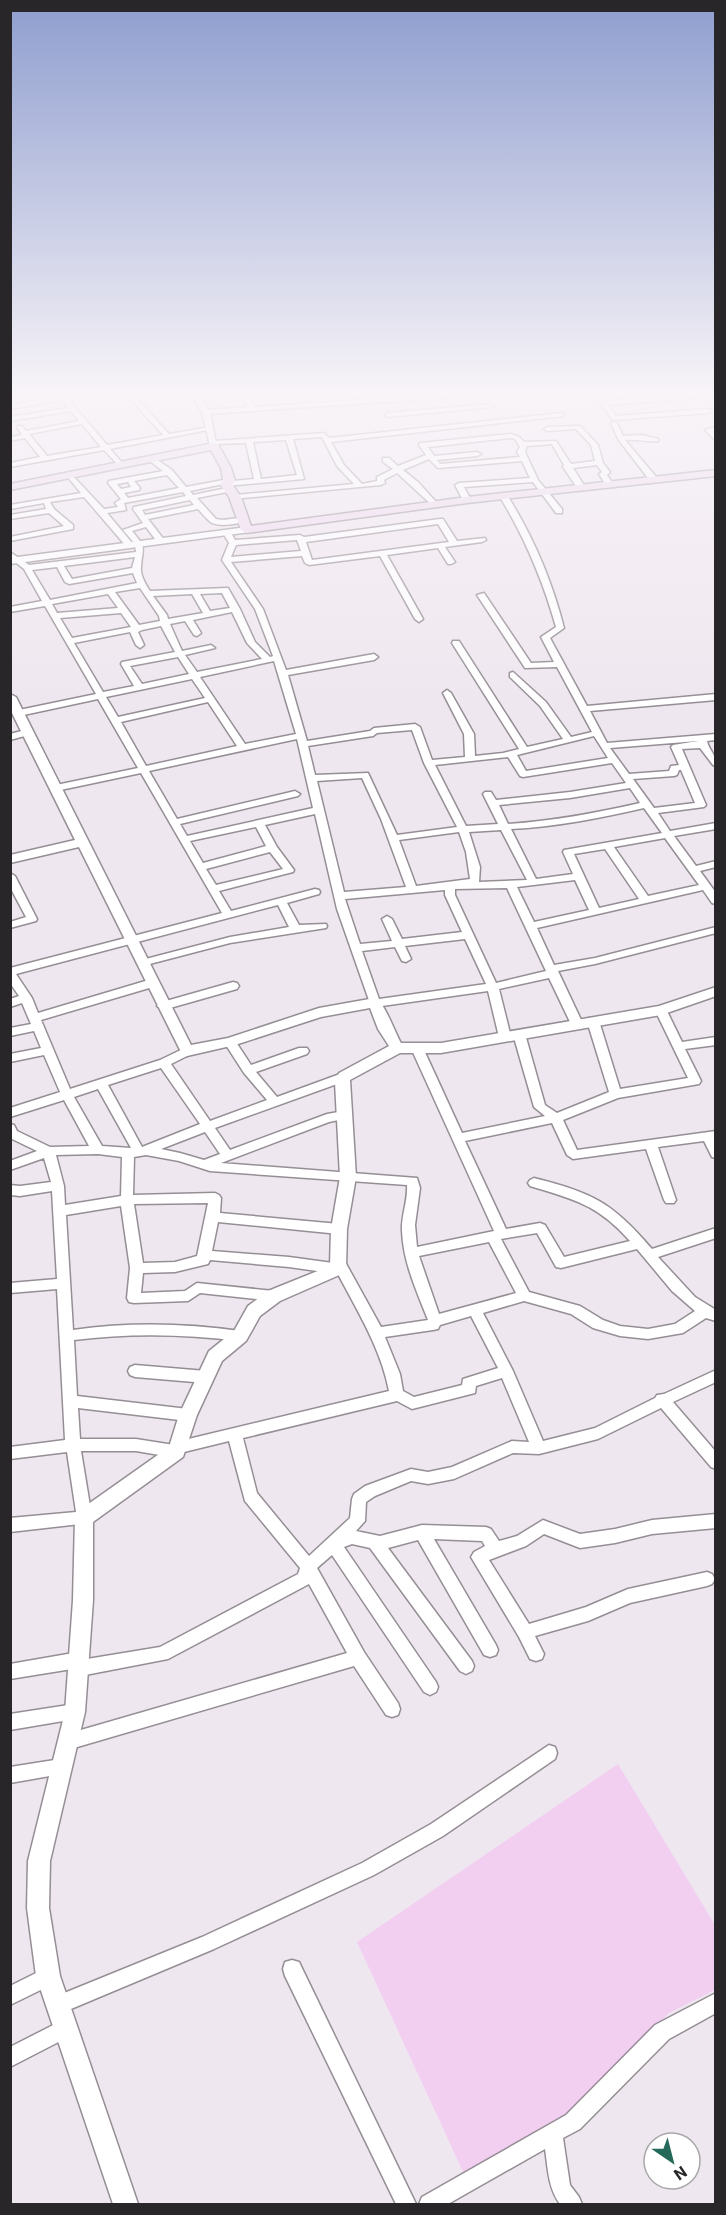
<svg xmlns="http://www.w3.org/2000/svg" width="726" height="2215" font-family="Roboto,sans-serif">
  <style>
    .green { fill: #f2cff1 }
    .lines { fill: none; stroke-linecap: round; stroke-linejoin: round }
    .minor-casing { stroke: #958e95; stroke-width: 3 }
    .tertiary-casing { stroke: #958e95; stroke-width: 3 }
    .secondary-casing { stroke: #958e95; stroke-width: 3 }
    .minor { fill: #fff; fill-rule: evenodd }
    .tertiary { fill: #fff; fill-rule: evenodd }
    .secondary { fill: #ecd7ec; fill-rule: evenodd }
  </style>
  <rect width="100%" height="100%" fill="#efe7ef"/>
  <path class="green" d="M618 1764 715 1925V1990L669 2013 583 2103 465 2176 357 1942Z"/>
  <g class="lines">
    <g class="minor-casing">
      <g id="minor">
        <path d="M55 392H62L65 396 88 392H103L68 399 107 445 163 435 124 392H131L169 434 210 427 213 429 110 449 124 465 120 467 104 450 10 467V463L40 457 25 438 10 441V437L22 435 17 427 18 426H22L26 431 79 421 71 411 10 421V417L68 408 62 400 10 409V405L59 397ZM82 424 101 447 47 456 29 434Z"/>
        <path d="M241 392H247L255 407 474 392H508L505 394 206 414 203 412 206 410 248 407Z"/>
        <path d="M593 392H599L605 401 696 394 699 396 696 398 608 405 616 416 709 409 712 411 709 413 614 420 612 419Z"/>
        <path d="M491 404 494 406 493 407 388 417 385 415 388 413Z"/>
        <path d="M562 413 564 414V416L331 442 344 465 362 484 377 481V477L393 469 383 462V458H389L398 466 426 455 419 445 420 443 511 434 519 437 524 442 556 441 571 464 595 461 591 445 576 429 547 431 544 429 547 427 580 426 598 445 603 463 610 472 607 475 614 485 613 487H607L599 474 602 472 597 465 573 468 585 487 578 489 563 467 564 465 552 444 527 446 525 452 538 480 562 509V513H556L533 482 464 487 471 500 467 502 463 500 455 485 459 483 530 478 522 461 438 468 429 459 403 470 418 482 437 503 438 505 434 507 397 473 384 480 385 483 381 485 232 499 231 497 235 495 354 484 337 466 322 437 293 439 304 479 226 486 223 484 190 491 193 495 232 487V491L197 498 216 519C226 522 238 515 247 520 239 524 221 527 212 523 207 520 202 513 198 509L148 519 165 541 158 543 146 527 132 531C148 550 142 546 141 568 140 575 146 585 150 591L228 588 240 609 255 642 270 657 273 656 255 609 222 560 229 543 223 533 224 531H230L235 540 300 535 304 537 440 519H443L457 541 485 538 486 540 482 542 445 547 455 562 451 564H448L438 548 387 555 423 619 419 622 415 619 380 556 309 565 305 563 302 556 231 562 263 609 286 670 374 654 378 657 374 660 288 675 307 741 370 731 374 728 415 724 420 727 432 760 465 757 464 734 443 693 447 690 451 693 474 734 475 756 503 753 519 749 452 643 453 641H459L527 747 563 739 540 706 510 677V673L513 672 546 702 571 737 592 732 557 667 525 668 477 595 484 593 531 663 554 662 541 637 556 627C543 581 525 538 500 497L507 495C533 536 552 581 564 628L550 638 587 706 716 694V700L590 711 607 743 716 734V740L707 741C709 751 716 753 716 766L713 765 700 748 682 749 706 805 704 807 658 813 670 831 716 823V829L674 836 696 866 716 861V867L700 871 716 893V904L712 903 703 890 537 928 554 965 595 958 716 927V933L595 964 558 971 583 1024 577 1028 571 1024 549 978 499 989 511 1037 505 1041 499 1037 488 991 375 1007 371 1006 337 909 315 814 265 825 277 847 294 870 293 872 219 891 231 911 315 889 319 890 320 892 319 894 287 903 299 925 326 924 327 926 326 928 230 943 142 966 137 963 138 961 230 937 289 927 278 905 16 974 32 998 38 1013 152 979 158 983 156 986 41 1020 70 1089 160 1060 187 1047 191 1048 193 1051 191 1054 171 1064 210 1121 267 1100 244 1073 224 1042 230 1038 234 1039 251 1065 299 1048H307L309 1051 307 1054 256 1072 277 1097 340 1074H348L350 1077 348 1080 215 1128 230 1150 327 1114 344 1111 350 1115 348 1118 329 1122 221 1163 417 1178 420 1188 415 1225 417 1247 494 1231 411 1048 413 1045H421L423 1048 462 1133 545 1116 534 1107 513 1034 515 1031H523L525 1034 545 1105 557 1113 609 1092 587 1021 589 1018H597L599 1021 620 1089 688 1078 655 1010 657 1007H665L682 1042 716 1037V1045L685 1049 701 1081 699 1084 618 1098 563 1120 577 1150 716 1131V1158L712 1157 704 1141 658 1147 676 1200 674 1203H666L664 1200 646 1149 573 1159 567 1155 552 1123 465 1141 506 1229 540 1223 545 1225 564 1257 630 1241C597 1204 575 1200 530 1186L528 1183 530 1180 534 1178C593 1193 612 1202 652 1249L716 1228V1238L658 1257 695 1297 716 1310V1321L706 1318 683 1333 648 1339 620 1336 593 1328 571 1314 524 1301 483 1313 513 1371 543 1441 595 1428 655 1398 657 1395 664 1394 716 1370V1382L673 1402 716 1452V1469L711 1467 661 1408 598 1439 539 1454 513 1453 454 1479 428 1484 411 1481 375 1496 366 1502 365 1521 356 1531 380 1536 422 1525 486 1527 491 1529 499 1541 517 1536 543 1520 580 1534 615 1529 652 1520 716 1514V1528L652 1534 615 1543 580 1548 544 1534 526 1546 489 1560 529 1624 586 1607 628 1589 707 1572 712 1574 715 1579 712 1584 707 1586 630 1603 588 1621 535 1636 544 1654 542 1659 536 1661 530 1659 519 1637 471 1557 474 1552 485 1546 482 1541 434 1539 496 1645 498 1650 496 1655 490 1657 484 1655 418 1540 388 1548 472 1661 474 1666 472 1671 466 1674 460 1671 370 1548 352 1544 344 1547 436 1682 438 1687 436 1692 430 1695 424 1692 332 1555 317 1568 364 1652 398 1703 400 1709 398 1715 392 1717 386 1715 354 1666 67 1750 61 1748 59 1742 61 1736 67 1734 347 1653 309 1584 168 1659 80 1676 74 1673 72 1669 10 1679V1664L79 1652 85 1655 87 1659 160 1647 298 1574 300 1568 245 1501 229 1441 184 1452 182 1456 177 1458 136 1451H81L92 1518 89 1523 10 1532V1518L76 1512 67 1452 10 1459V1447L65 1440 57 1289 10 1293V1283L57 1279 52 1191 20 1196 10 1195V1185L20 1186 51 1182 44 1158 10 1170V1161L37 1151 10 1138V1124L14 1125 17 1131 50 1147 89 1146 64 1100 10 1117V1108L60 1092 44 1055 10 1062V1054L41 1048 34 1031 10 1036V1028L31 1024 22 1003 10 1007V999L19 996 10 983V968L222 913 141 773 56 791 51 788 56 785 138 768 98 699 19 716 14 713 19 710 96 694 45 606 10 612V607L42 601 24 569 10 558V552L29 565 136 552 135 544 123 530 143 523 133 509 134 507 186 496 183 492 124 503 126 510 107 513 133 544 129 546H126L84 497 50 502 54 509 73 525V529L10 541V537L64 526 49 513 10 519V515L46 509 44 503 10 509V505L81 493 66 475 70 473 104 509 118 507 115 503 121 499 108 483 109 481 163 471 150 461 149 459 153 457 172 470 186 487 229 479 233 481 254 479 246 443 212 444V442L214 441 324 433 329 438ZM511 438 515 439 520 447 517 452 520 457 440 464 437 460 477 456 481 454 477 452 434 456 428 447ZM286 440 297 475 261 479 253 442ZM167 475 179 488 128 498 124 493 139 490 140 488 134 481ZM128 482 131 487 121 489 117 484ZM190 500 194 505 145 515 142 510ZM438 524 449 542 312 560 306 542ZM297 540 301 551 231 557 236 545ZM135 557 132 568 72 579 64 566ZM57 567 65 582 69 584 133 573 137 583 50 600 32 570ZM140 588 159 616 160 621 139 625 115 592ZM222 593 230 608 210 611 200 594ZM108 594 118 608 57 613 52 604ZM192 594 203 613 168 619 167 615 153 596ZM232 612 247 643 262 659 197 672 185 655 215 648 211 645 182 651 170 624 185 621 194 635 197 636 201 633 193 620ZM121 613 131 627 72 638 60 618ZM161 626 175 652 122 662 121 664 134 686 103 692 74 643 130 632 136 645 140 648 144 645 138 632 142 630ZM178 657 189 674 142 684 130 666ZM274 661 296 734 245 744 200 677ZM192 679 205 698 118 717 106 697ZM208 702 237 746 146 766 121 722ZM412 730 424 763 457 827 397 835 368 773 315 775 308 746 373 736 377 733ZM594 736 608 758 526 771 517 755ZM297 739 313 808 187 836 180 824 298 796 300 794 295 791 177 819 149 771ZM698 741 673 745 671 747 679 765 671 766 669 771 629 774 610 748ZM508 757 520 776 523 777 612 763 626 783 570 792 496 800 491 792H485L483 794 498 824 466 826 435 765ZM679 770H681L695 803 654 808 633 779 674 776 677 775ZM362 778 381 819 406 887 344 892 317 781ZM630 788 640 803C596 813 553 821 508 824L499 805 570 798ZM644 808 662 833 564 850 563 852 573 874 536 879 511 829C556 827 600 818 644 808ZM256 827 266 846 203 863 190 841ZM501 830 527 880 479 882 480 867 469 832ZM459 832 466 852 470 879 416 886 399 840ZM665 838 699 885 648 896 614 847ZM605 849 639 899 599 908 574 854ZM270 852 283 869 216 885 206 869ZM575 880 589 910 534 922 517 887ZM507 888 546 971 496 983 455 895V889ZM445 890V895L462 932 402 939 392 919 387 916 382 919 392 941 360 944 345 899ZM465 939 486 984 379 999 362 951 395 947 402 961 406 962 411 959 405 946ZM161 1068 200 1124 142 1147 108 1085ZM98 1089 131 1148 102 1146 74 1097ZM205 1132 220 1154 204 1160 180 1153 161 1149ZM98 1154 122 1157 121 1196 65 1205 64 1186 56 1155ZM146 1155 179 1161 210 1171 407 1185C408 1201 401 1216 402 1231 403 1262 417 1292 428 1320L381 1327 344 1260 339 1259 333 1263 289 1257 212 1251 218 1222 339 1234 344 1232 345 1229 344 1226 339 1224 220 1213 221 1198 219 1195 215 1193 133 1195 134 1157ZM208 1203 197 1256 175 1262 143 1263 134 1204ZM121 1206 130 1268 127 1298 129 1302 134 1303 188 1301 200 1293 274 1301 279 1300 281 1296 279 1292 274 1291 197 1283 185 1291 141 1293 143 1273 175 1272 208 1264 210 1260 289 1267 338 1274C358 1312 381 1349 389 1391L180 1441 174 1445 136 1439H80L78 1408 188 1421 193 1419 195 1415 193 1411 188 1409 77 1396 74 1340C130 1333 184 1334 240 1341L245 1340 247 1336 245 1332 240 1331C184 1323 129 1322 73 1330L66 1215ZM537 1233 556 1267 561 1268 637 1249 672 1291 695 1311 675 1324 648 1329 620 1326 603 1320 580 1306 529 1292 501 1239ZM489 1242 516 1293 439 1314 419 1256ZM471 1316 498 1368 463 1379 462 1385 414 1397 403 1391 400 1374 385 1337 433 1330 438 1329 440 1325ZM502 1378 529 1442 512 1441 452 1467 428 1472 411 1469 365 1486 354 1494 352 1499 350 1518 309 1556 257 1493 243 1438 397 1401 412 1409 475 1393 476 1386Z"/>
        <path d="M614 421 617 423 623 436 642 435 658 439V441C648 442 637 439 625 440L657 478V482H651L618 439 611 423Z"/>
        <path d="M716 427V431H713L716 434V441L705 430Z"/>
        <path d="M29 729 32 730V734L10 740V734Z"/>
        <path d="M10 873 15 876 37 919 36 921 10 928V922L26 917 10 887Z"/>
        <path d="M233 982 237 983 239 986 237 989 163 1010 157 1006 159 1003Z"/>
        <path d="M135 1365 206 1371 211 1373 213 1377 211 1381 206 1383 135 1377 130 1375 128 1371 130 1367Z"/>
        <path d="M75 1704 81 1706 83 1712 81 1718 10 1730V1714Z"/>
        <path d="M549 1745 555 1747 557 1753 555 1759 443 1836 374 1875 214 1949 59 2014 52 2012 50 2005 52 1998 202 1937 362 1863 431 1824Z"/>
        <path d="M61 1759 67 1761 69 1767 67 1773 10 1783V1767Z"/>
        <path d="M292 1960 299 1962 416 2204H396L285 1976 283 1969 285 1962Z"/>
        <path d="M48 1967 55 1969 57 1976 55 1983 10 2005V1986Z"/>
        <path d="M716 1993V2013L669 2039 580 2129 563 2138 570 2185 579 2197 582 2204H560C548 2188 548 2168 545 2149L448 2204H419L422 2197 566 2115 655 2025Z"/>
        <path d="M67 2018 74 2020 76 2027 74 2034 10 2067V2047Z"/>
      </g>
    </g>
    <g class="tertiary-casing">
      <g id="tertiary">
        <path d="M189 392H197L210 412 217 448 210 446 202 412Z"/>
        <path d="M247 527 252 530 250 532 10 564V558Z"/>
        <path d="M10 694 16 697 191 1045 228 1038 319 1008 375 998C384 1001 395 1033 401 1043H441L659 1006 716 987V996L661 1015 441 1053H400L350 1080 356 1177 347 1229 346 1269 344 1273 280 1301 260 1316 246 1341 222 1361 197 1415 183 1457 93 1522V1600L85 1712 50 1861 49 1908 60 1976 138 2204H113L36 1976 27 1908 28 1861 65 1712 73 1600 75 1518 77 1512 169 1447 179 1415 209 1351 234 1331 248 1306 268 1291 330 1266 331 1229 340 1177 335 1082 339 1073 389 1046 378 1029 370 1008 321 1017 235 1045 187 1056 182 1054 79 847 10 863V855L75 840 10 709Z"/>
      </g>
    </g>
    <g class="secondary-casing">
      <path id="secondary" d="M214 443 218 444 231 468 235 481 232 484 241 497 251 526 467 497 716 470V476L467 503 247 533 241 530 229 497 220 484 223 480 221 468 211 450 10 490V484Z"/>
    </g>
    <use href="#minor" class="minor"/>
    <use href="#tertiary" class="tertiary"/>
    <use href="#secondary" class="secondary"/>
  </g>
  <linearGradient id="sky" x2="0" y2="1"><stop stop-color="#8f9ecf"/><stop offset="0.56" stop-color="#f8f4f8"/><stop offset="1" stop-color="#f8f4f8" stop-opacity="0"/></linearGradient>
  <rect width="726" height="702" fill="url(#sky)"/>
  <rect width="726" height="2215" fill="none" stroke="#292629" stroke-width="24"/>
  <g transform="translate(672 2161) rotate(145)"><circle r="28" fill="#ffffff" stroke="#a9a8a9" stroke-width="1.5"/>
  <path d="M0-4.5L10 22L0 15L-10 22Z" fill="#24695a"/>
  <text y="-9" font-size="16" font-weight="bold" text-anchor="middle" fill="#292629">N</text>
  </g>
</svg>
